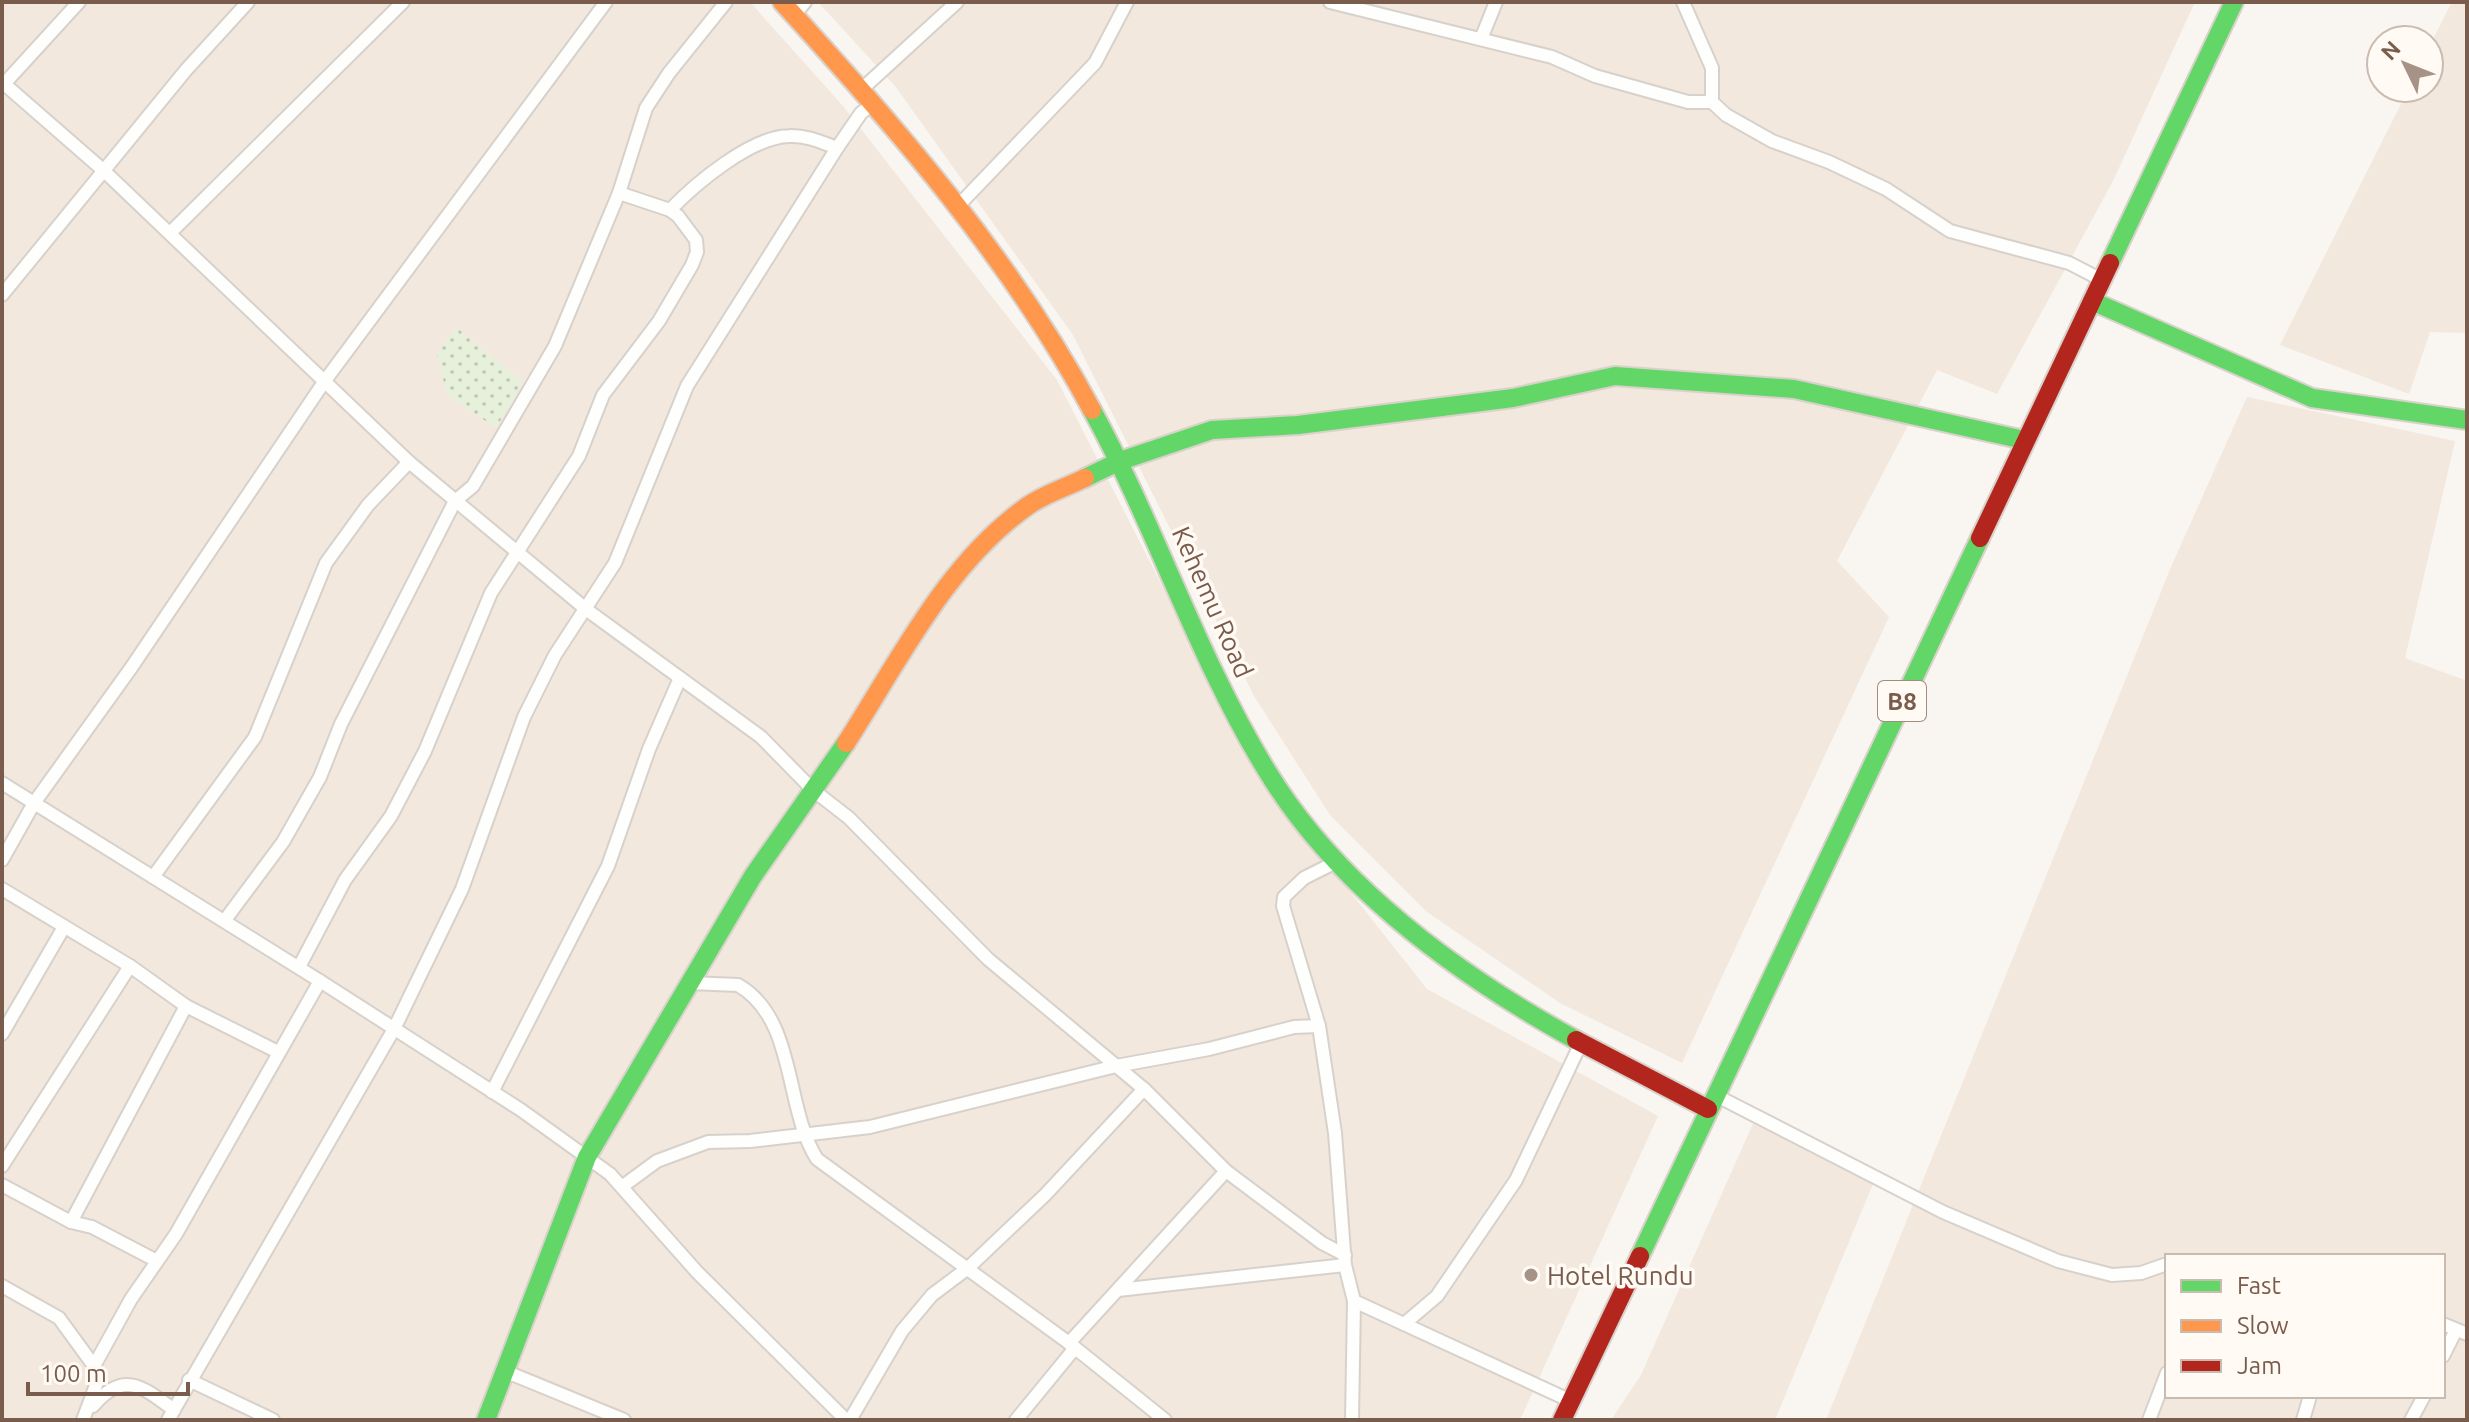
<svg xmlns="http://www.w3.org/2000/svg" width="2469" height="1422" font-family="Ubuntu,sans-serif">
  <style>
    .residential { fill: #f2e8de; fill-rule: evenodd }
    .grass { fill: url(#grass-dots) }
    .lines { fill: none; stroke-linecap: round; stroke-linejoin: round }
    .street-casing { stroke: #d7d1cb; stroke-width: 16 }
    .fast-casing { stroke: #d9d2cb; stroke-width: 22 }
    .slow-casing { stroke: #d9d2cb; stroke-width: 22 }
    .jam-casing { stroke: #d9d2cb; stroke-width: 22 }
    .street { stroke: #fefefd; stroke-width: 12 }
    .fast { stroke: #63d668; stroke-width: 18 }
    .slow { stroke: #ff974d; stroke-width: 18 }
    .jam { stroke: #b3261e; stroke-width: 18 }
    .poi-dot { fill: #a69286; stroke: #fffaf3; stroke-width: 3 }
    .labels { text-anchor: middle; dominant-baseline: central; stroke-width: 7; stroke-linejoin: round; paint-order: stroke }
    .shield { fill: #fffaf3; stroke: #a28b7f; stroke-width: 2 }
    .shield-label { font-size: 24px; font-weight: bold; fill: #7a5c4d }
    .street-label { font-size: 26px; fill: #7a5c4d; stroke: #fffaf3 }
    .poi-label { font-size: 26px; fill: #7a5c4d; stroke: #fffaf3; text-anchor: start }
  </style>
  <defs>
    <pattern id="grass-dots" width="8" height="8" patternUnits="userSpaceOnUse" patternTransform="scale(2)"><rect width="8" height="8" fill="#e7f0db"/><path d="M2 2h.1M6 6h.1" fill="none" stroke="#c0c6b4" stroke-width="1.8" stroke-linecap="round"/></pattern>
  </defs>
  <rect width="100%" height="100%" fill="#f9f5f0"/>
  <g class="residential">
    <path d="M2 2H750L843 106 1057 380 1261 779 1427 989 1658 1116 1520 1420H2Z"/>
    <path d="M818 2H2195L2113 181 1997 394 1937 370 1837 561 1889 617 1682 1063 1560 1003 1427 912 1330 815 1254 696 1073 335 895 86Z"/>
    <path d="M2452 2H2467V333L2430 332 2409 394 2280 345 2409 88H2429V47Z"/>
    <path d="M2247 397 2455 441 2405 658 2467 681V1420H1826L2171 567ZM2167 1256H2443V1396H2167Z"/>
    <path d="M1756 1117 1873 1184 1775 1420H1611L1641 1375Z"/>
  </g>
  <path class="grass" d="M457 328 523 382 496 428 447 395 437 353Z"/>
  <g class="lines">
    <g class="street-casing">
      <g id="street">
        <path d="M1330 2 1552 57 1595 76 1688 102H1712"/>
        <path d="M1683 2 1712 68V102L1726 115 1772 141 1829 162 1886 189 1950 231 2069 263 2104 281"/>
        <path d="M794 15 805 2"/>
        <path d="M1481 39 1496 2"/>
        <path d="M2 82 103 170 409 462 587 610 761 737 813 790 849 818 988 959 1144 1089 1226 1171 1322 1243 1345 1255"/>
        <path d="M4 84 79 2"/>
        <path d="M862 89 957 2"/>
        <path d="M958 206 1095 63 1127 2"/>
        <path d="M670 210C696 183 751 137 789 136 806 135 821 142 837 148"/>
        <path d="M170 233 403 2"/>
        <path d="M2 295 186 70 248 2"/>
        <path d="M2 783 320 981 521 1110 610 1174 697 1272 846 1420"/>
        <path d="M2 860 34 803 131 668 324 382 606 2"/>
        <path d="M1338 861 1304 878 1284 897 1283 906 1319 1026 1335 1133 1345 1265 1354 1301 1352 1420"/>
        <path d="M153 877 255 737 326 563 368 505 409 462"/>
        <path d="M2 889 130 966 186 1006 278 1052"/>
        <path d="M225 920 283 842 320 777 341 724 455 501 473 486 555 346 619 193 646 108 669 73 726 2"/>
        <path d="M299 967 345 880 391 816 425 751 491 593 579 456 603 395 659 321 692 265 697 252 696 240 678 216 670 210 619 193"/>
        <path d="M690 983 738 985C797 1019 784 1108 817 1159L1069 1343 1165 1420"/>
        <path d="M2 1034 64 927"/>
        <path d="M492 1092 608 866 649 749 680 678"/>
        <path d="M1715 1095 1943 1212 2058 1261 2112 1275 2141 1273 2167 1264"/>
        <path d="M2 1166 130 966"/>
        <path d="M2 1185 71 1222 92 1227 157 1261"/>
        <path d="M623 1186 657 1161 708 1142 750 1141 870 1127 1116 1066 1209 1049 1294 1027 1319 1026"/>
        <path d="M71 1222 186 1006"/>
        <path d="M2 1286 59 1318 94 1366"/>
        <path d="M1118 1290 1345 1265"/>
        <path d="M1354 1301 1571 1401"/>
        <path d="M1404 1324 1437 1296 1516 1180 1581 1043"/>
        <path d="M2443 1324 2467 1334"/>
        <path d="M1069 1343 1226 1171"/>
        <path d="M2443 1356 2456 1330"/>
        <path d="M507 1372 624 1420"/>
        <path d="M189 1380 273 1420"/>
        <path d="M93 1406C123 1370 142 1386 174 1410"/>
        <path d="M83 1420 96 1385 94 1366 131 1299 176 1234 320 981"/>
        <path d="M168 1420 394 1029 462 889 524 717 555 655 615 563 687 386 837 148 861 113 874 103"/>
        <path d="M850 1420 902 1331 932 1295 968 1268 1045 1195 1144 1089"/>
        <path d="M1016 1420 1075 1348"/>
        <path d="M2149 1420 2167 1373"/>
        <path d="M2303 1420 2310 1396"/>
        <path d="M2411 1420 2424 1396"/>
      </g>
    </g>
    <g class="fast-casing">
      <g id="fast">
        <path d="M2110 263 2234 2"/>
        <path d="M2092 301 2312 398 2467 420"/>
        <path d="M1092 410C1156 527 1197 657 1267 771 1338 888 1458 975 1576 1040"/>
        <path d="M1085 478 1120 461 1212 430 1298 425 1513 398 1615 376 1794 389 2024 440"/>
        <path d="M1640 1256 1980 538"/>
        <path d="M486 1420 587 1157 753 876 846 743"/>
      </g>
    </g>
    <g class="slow-casing">
      <g id="slow">
        <path d="M782 2C897 128 1011 259 1092 410"/>
        <path d="M846 743C899 661 947 562 1029 505 1045 494 1067 487 1085 478"/>
      </g>
    </g>
    <g class="jam-casing">
      <g id="jam">
        <path d="M1980 538 2110 263"/>
        <path d="M1576 1040 1708 1109"/>
        <path d="M1562 1420 1640 1256"/>
      </g>
    </g>
    <use href="#street" class="street"/>
    <use href="#fast" class="fast"/>
    <use href="#slow" class="slow"/>
    <use href="#jam" class="jam"/>
  </g>
  <circle class="poi-dot" cx="1531" cy="1275" r="8"/>
  <g class="labels">
    <rect class="shield" x="1878" y="681" width="48" height="40" rx="6"/>
    <g class="shield-label">
      <text x="1902" y="701">B8</text>
    </g>
    <g class="street-label">
      <text transform="translate(1213 602) rotate(66)">Kehemu Road</text>
    </g>
    <g class="poi-label">
      <text x="1547" y="1275">Hotel Rundu</text>
    </g>
  </g>
  <rect width="2469" height="1422" fill="none" stroke="#7a5c4d" stroke-width="8"/>
  <rect x="2165" y="1254" width="280" height="144" fill="#fffaf3" stroke="#cabbb1" stroke-width="2"/>
  <rect x="2181" y="1280" width="40" height="12" fill="#63d668" stroke="#cabbb1" stroke-width="2"/>
  <text x="2237" y="1294" font-size="24" fill="#7a5c4d">Fast</text>
  <rect x="2181" y="1320" width="40" height="12" fill="#ff974d" stroke="#cabbb1" stroke-width="2"/>
  <text x="2237" y="1334" font-size="24" fill="#7a5c4d">Slow</text>
  <rect x="2181" y="1360" width="40" height="12" fill="#b3261e" stroke="#cabbb1" stroke-width="2"/>
  <text x="2237" y="1374" font-size="24" fill="#7a5c4d">Jam</text>
  <g transform="translate(2405 64) rotate(313)"><circle r="38" fill="#fffaf3" stroke="#cabbb1" stroke-width="2"/>
  <path d="M0-6L14 30L0 20L-14 30Z" fill="#a69286"/>
  <text y="-12" font-size="22" font-weight="bold" text-anchor="middle" fill="#7a5c4d">N</text>
  </g>
  <path d="M28 1382v12h160v-12" fill="none" stroke="#7a5c4d" stroke-width="4"/>
  <text x="40" y="1382" font-size="24" fill="#7a5c4d" stroke="#fffaf3" stroke-width="6" paint-order="stroke">100 m</text>
</svg>
